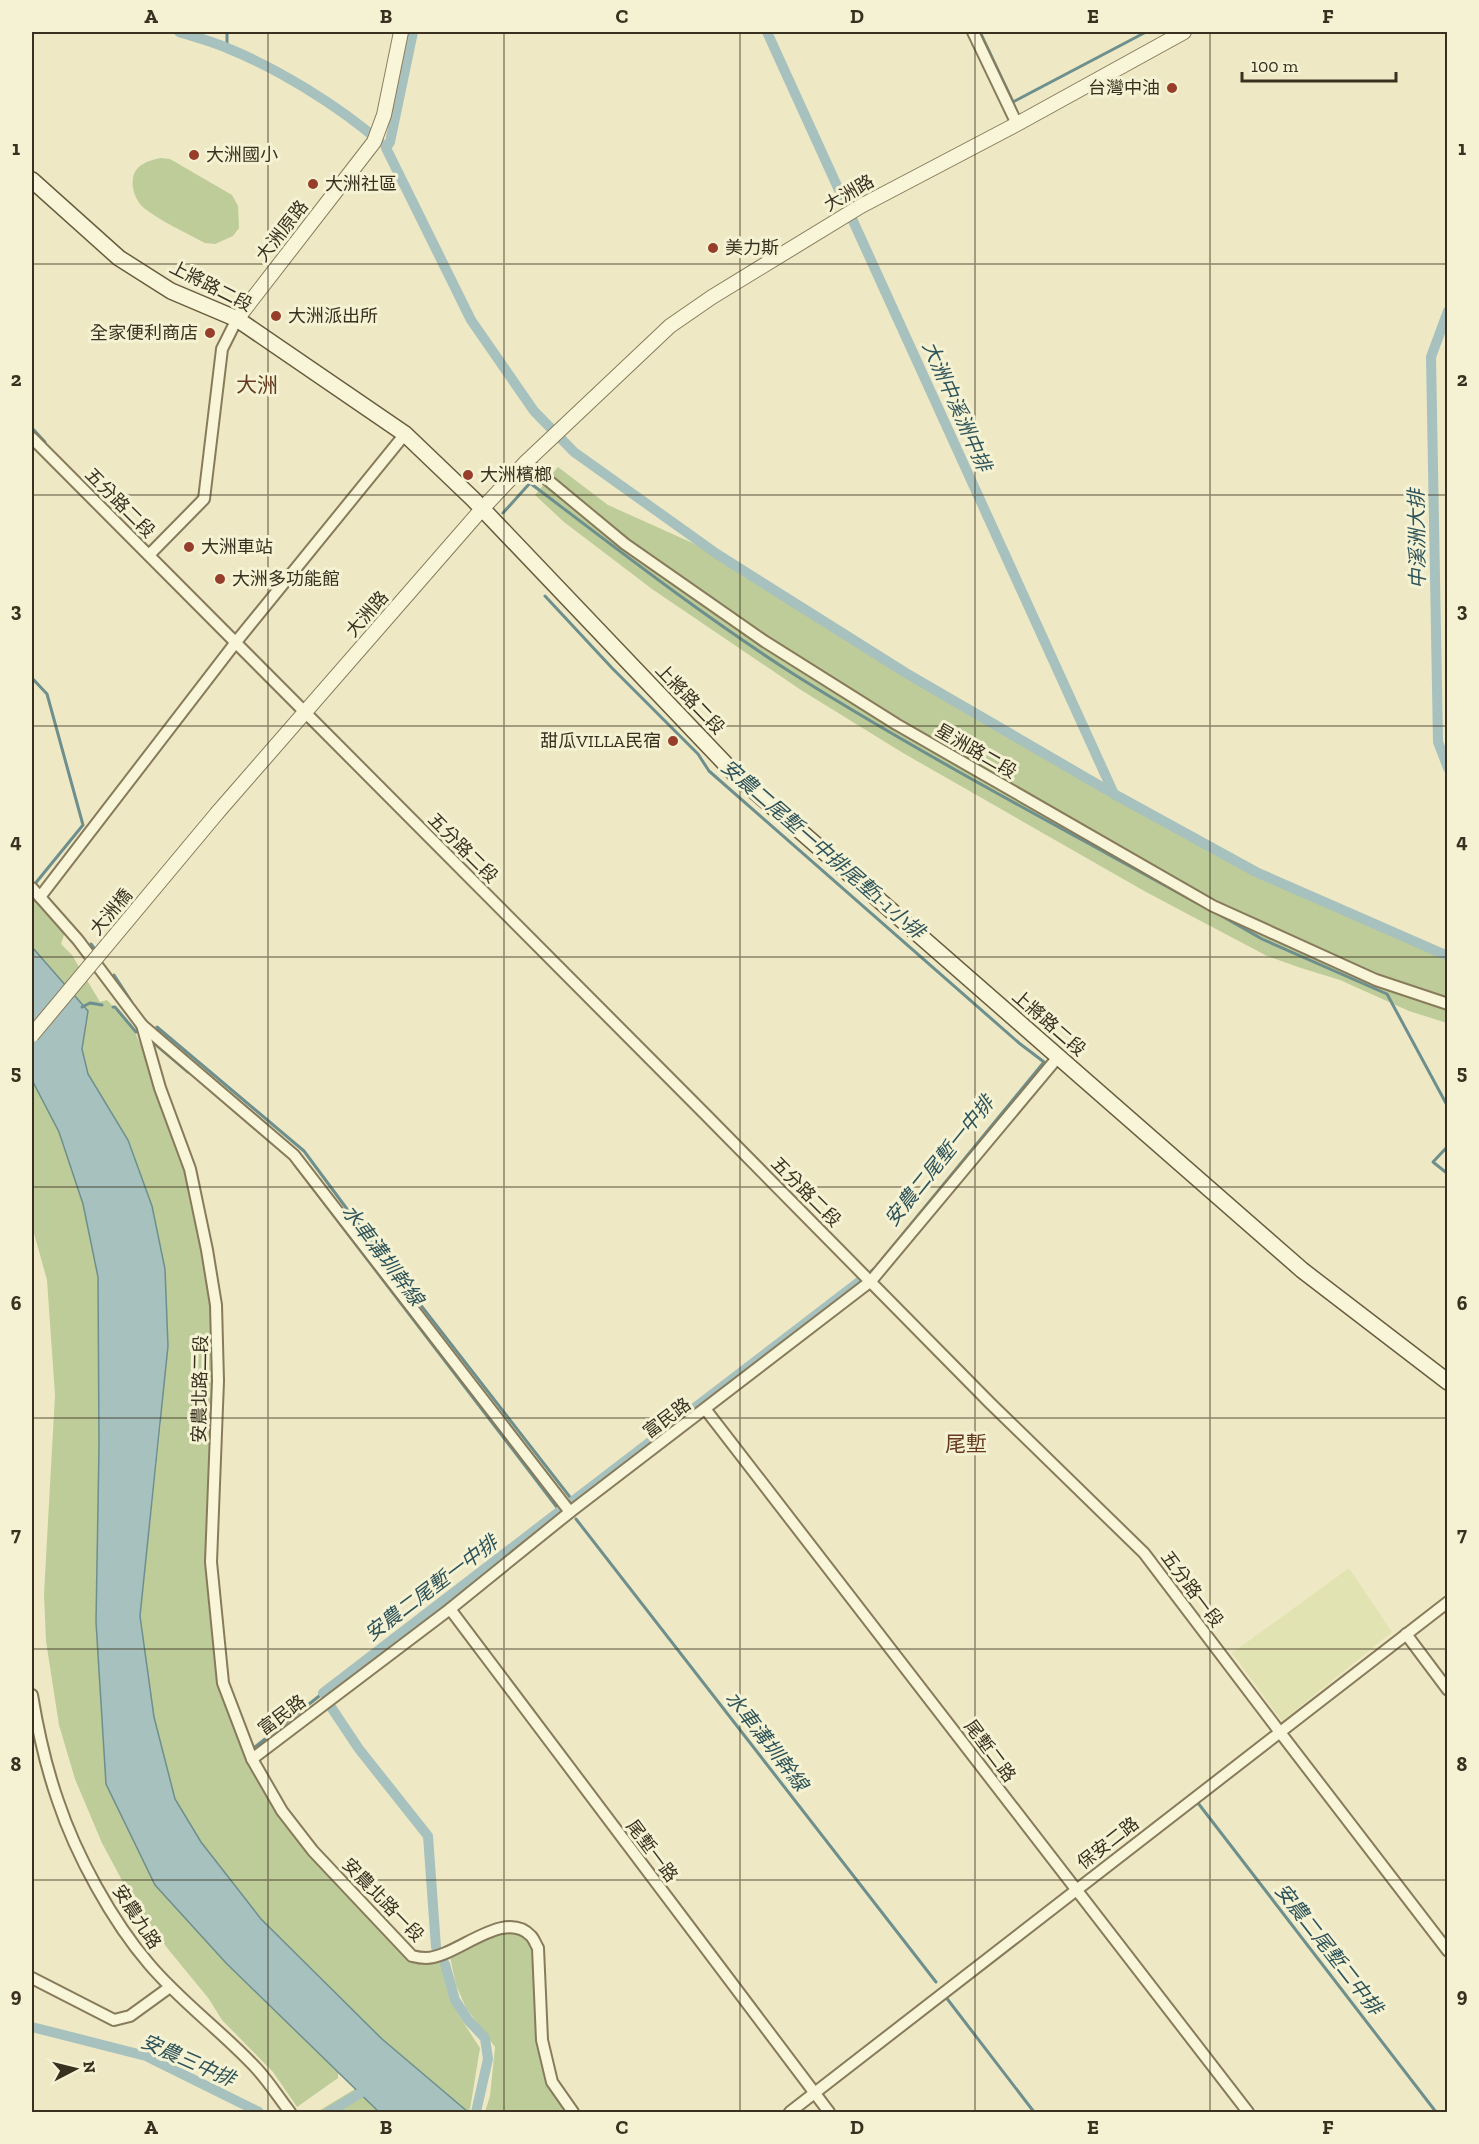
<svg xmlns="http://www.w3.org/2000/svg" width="1479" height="2144" font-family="'Zilla Slab','Noto Sans TC',serif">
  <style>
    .farmland { fill: #e2e3b2 }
    .green { fill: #bdcc98 }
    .water { fill: #a6c1be; stroke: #6d8f8d; stroke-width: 1.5 }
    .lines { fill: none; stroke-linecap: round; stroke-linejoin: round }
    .stream { stroke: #6d8f8d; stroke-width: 3 }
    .canal { stroke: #a6c1be; stroke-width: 10 }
    .minor-casing { stroke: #887b5b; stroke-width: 14 }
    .tertiary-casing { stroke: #887b5b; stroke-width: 16 }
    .secondary-casing { stroke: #6a5c3e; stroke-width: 18 }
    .minor { stroke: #f8f5d8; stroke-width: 10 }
    .tertiary { stroke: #f8f5d8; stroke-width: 14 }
    .secondary { stroke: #f8f5d8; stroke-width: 15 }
    .tertiary-bridge-casing { stroke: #887b5b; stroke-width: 16; stroke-linecap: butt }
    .tertiary-bridge { stroke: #f8f5d8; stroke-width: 14 }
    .grid { fill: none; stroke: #39301f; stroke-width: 1.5; stroke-opacity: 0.55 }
    .poi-dot { fill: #973e2b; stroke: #f5f2d4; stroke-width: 2 }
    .labels { text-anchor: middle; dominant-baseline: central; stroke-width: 6; stroke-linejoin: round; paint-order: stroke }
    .poi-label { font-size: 18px; fill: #39301f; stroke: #f5f2d4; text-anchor: start }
    .street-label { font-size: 18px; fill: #39301f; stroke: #f5f2d4 }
    .water-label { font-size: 20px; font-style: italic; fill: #2e5358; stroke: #f5f2d4 }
    .quarter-label { font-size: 21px; fill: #653a1e; stroke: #f5f2d4 }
    .neatline { fill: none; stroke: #39301f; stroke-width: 2 }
    .grid-label { font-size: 20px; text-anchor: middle; font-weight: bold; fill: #39301f }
  </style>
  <rect width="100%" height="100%" fill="#eee9c4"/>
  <path class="farmland" d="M1349 1568 1392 1632 1282 1721 1232 1653Z"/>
  <g class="green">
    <path d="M161 158 170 159 232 195 238 206 239 228 233 236 215 244 205 243C187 233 160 221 144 208 136 201 131 189 133 178 135 165 149 160 161 158Z"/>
    <path d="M558 467 608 505 717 554 906 673 1114 794 1256 872 1447 956V1023L1409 1011 1340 980 1301 968 1267 956 1146 892 903 753 801 690 652 589 564 522 535 495Z"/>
    <path d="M32 898 65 932 61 944 72 955 100 1002 107 1000 133 1028 160 1088 190 1169 216 1305 211 1562 223 1683 252 1759 282 1811 412 1956 439 1955 446 1986 458 2014 480 2048 470 2109 467 2112 382 2039 261 1919 201 1842 175 1799 154 1717 140 1616 161 1423 128 1140 88 1074 82 1049 88 1011 32 947Z"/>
    <path d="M32 1080 59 1132 83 1204 98 1277 99 1447 96 1622 155 1885 226 1963 338 2073V2078L297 2107 273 2072 222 2020 209 1999 168 1949 132 1899 102 1843 75 1779 59 1725 46 1641 44 1594 55 1395 47 1280 32 1226Z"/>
    <path d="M514 1927 531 1935 552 2082 573 2112H485L490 2096 495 2047 466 2008 456 1985 449 1952Z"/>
    <path d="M355 2089 379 2112H317Z"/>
  </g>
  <path class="water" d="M32 947 88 1011 82 1049 88 1074 128 1140 152 1206 165 1269 168 1346 140 1616 154 1717 175 1799 201 1842 261 1919 382 2039 468 2112H379L226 1963 155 1885 106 1784 96 1622 99 1447 98 1277 83 1204 59 1132 32 1080Z"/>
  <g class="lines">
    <g class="stream">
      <path d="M227 32V48"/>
      <path d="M980 32 1013 102 1146 32"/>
      <path d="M32 428 45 442"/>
      <path d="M503 513 530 483C617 549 703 616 795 675 926 757 1063 829 1199 904"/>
      <path d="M545 596 612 668 698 754 709 771 1019 1043 1044 1062 875 1268 859 1282"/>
      <path d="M32 678 47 694 83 825 34 885"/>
      <path d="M1213 911 1262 939 1387 994 1448 1107"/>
      <path d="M91 944 97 952"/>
      <path d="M114 975 131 1001"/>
      <path d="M82 1007 90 1003 102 1005"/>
      <path d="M113 1007H115L136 1032"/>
      <path d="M157 1027 304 1151 367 1236 573 1501"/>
      <path d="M155 1044 188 1072"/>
      <path d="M1448 1146 1433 1162 1448 1174"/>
      <path d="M295 1165 559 1510"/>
      <path d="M576 1519 936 1982"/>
      <path d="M255 1747 323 1693"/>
      <path d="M1198 1803 1436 2112"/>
      <path d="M945 1996 1034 2112"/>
    </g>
    <g class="canal">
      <path d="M179 32C195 37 211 41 227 48 277 68 339 106 380 142"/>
      <path d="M413 32 390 142 386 148 471 320 534 411 574 452 717 554 906 673 1114 794 1256 872 1448 956"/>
      <path d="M767 32 1114 794"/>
      <path d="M1448 311 1431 357 1438 742 1448 768"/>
      <path d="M573 1501 859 1282"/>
      <path d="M323 1693 560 1511"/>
      <path d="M331 1707 359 1749 428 1836 436 1947"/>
      <path d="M445 1964 455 2000 468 2020 485 2038 488 2059 476 2112"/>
      <path d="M32 2027 146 2056 259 2112"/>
      <path d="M329 2112 372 2086"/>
    </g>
    <g class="minor-casing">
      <g id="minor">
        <path d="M973 32 1017 124"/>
        <path d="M32 438 707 1116 990 1403 1144 1553 1279 1731 1448 1951"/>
        <path d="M526 462 625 544 764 641 896 724 1213 906 1376 980 1448 1004"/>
        <path d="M149 555 204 499 222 349 237 319"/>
        <path d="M32 888 78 940 142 1025 294 1155 570 1512"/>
        <path d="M40 897 236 642 405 434"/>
        <path d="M142 1025 160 1088 190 1169 207 1250 216 1305 218 1381 211 1562 223 1683 252 1759 282 1811 313 1851 412 1956C416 1957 422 1958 426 1958 456 1958 504 1907 531 1936 534 1939 536 1945 538 1948L542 2040 552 2082 573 2112"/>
        <path d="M706 1410 1248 2112"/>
        <path d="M450 1609 829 2112"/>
        <path d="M1406 1634 1448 1690"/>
        <path d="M32 1695C38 1731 46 1767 58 1801 76 1855 112 1921 149 1964 181 2002 223 2032 257 2069 269 2082 279 2098 290 2112"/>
        <path d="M252 1759 450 1609 570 1512 871 1281 1058 1057"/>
        <path d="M32 1978 114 2020 130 2016 170 1987"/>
        <path d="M790 2112 1448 1602"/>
      </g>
    </g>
    <g class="tertiary-casing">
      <g id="tertiary">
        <path d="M237 319 374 142 384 115 401 32"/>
        <path d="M218 812 482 509 526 462 670 326 712 297 861 206 1017 124 1184 32"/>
      </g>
    </g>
    <g class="secondary-casing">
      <path id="secondary" d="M32 180 119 258 171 291 237 319 405 434 473 499 735 774 1302 1270 1448 1382"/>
    </g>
    <use href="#minor" class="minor"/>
    <use href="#tertiary" class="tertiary"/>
    <use href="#secondary" class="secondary"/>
    <g class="tertiary-bridge-casing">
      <path id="tertiary-bridge" d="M32 1035 218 812"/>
    </g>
    <use href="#tertiary-bridge" class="tertiary-bridge"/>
  </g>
  <path class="grid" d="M268 32V2112M504 32V2112M740 32V2112M975 32V2112M1210 32V2112M32 264H1448M32 495H1448M32 726H1448M32 957H1448M32 1187H1448M32 1418H1448M32 1649H1448M32 1880H1448"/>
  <g class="poi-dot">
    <circle cx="1172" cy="88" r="6"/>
    <circle cx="194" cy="155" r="6"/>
    <circle cx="313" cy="184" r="6"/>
    <circle cx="713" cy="248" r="6"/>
    <circle cx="276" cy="316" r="6"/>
    <circle cx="210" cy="333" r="6"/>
    <circle cx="468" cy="475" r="6"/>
    <circle cx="189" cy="547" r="6"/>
    <circle cx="220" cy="579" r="6"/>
    <circle cx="673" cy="741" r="6"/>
  </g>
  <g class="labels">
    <g class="poi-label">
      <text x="1160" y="88" text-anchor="end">台灣中油</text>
      <text x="206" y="155">大洲國小</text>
      <text x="325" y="184">大洲社區</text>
      <text x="725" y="248">美力斯</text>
      <text x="288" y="316">大洲派出所</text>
      <text x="198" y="333" text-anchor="end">全家便利商店</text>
      <text x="480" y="475">大洲檳榔</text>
      <text x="201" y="547">大洲車站</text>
      <text x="232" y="579">大洲多功能館</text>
      <text x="661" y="741" text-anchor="end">甜瓜VILLA民宿</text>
    </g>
    <g class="street-label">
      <text transform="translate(849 193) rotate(-30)">大洲路</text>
      <text transform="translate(282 231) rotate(-52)">大洲原路</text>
      <text transform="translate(211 286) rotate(27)">上將路二段</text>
      <text transform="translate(120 503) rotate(45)">五分路二段</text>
      <text transform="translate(367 614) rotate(-49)">大洲路</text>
      <text transform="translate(690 699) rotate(46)">上將路二段</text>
      <text transform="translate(976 751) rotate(30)">星洲路二段</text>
      <text transform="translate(463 848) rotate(45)">五分路二段</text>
      <text transform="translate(111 912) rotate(-50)">大洲橋</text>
      <text transform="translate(1049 1023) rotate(41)">上將路二段</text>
      <text transform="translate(806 1192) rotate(45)">五分路二段</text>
      <text transform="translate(200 1389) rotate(-89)">安農北路二段</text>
      <text transform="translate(667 1418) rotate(-37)">富民路</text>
      <text transform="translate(1192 1589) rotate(53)">五分路一段</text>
      <text transform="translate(282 1715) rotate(-37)">富民路</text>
      <text transform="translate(990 1751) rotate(53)">尾塹二路</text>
      <text transform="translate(1108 1843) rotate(-38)">保安二路</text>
      <text transform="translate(652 1851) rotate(53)">尾塹一路</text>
      <text transform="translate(383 1900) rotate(46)">安農北路一段</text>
      <text transform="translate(137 1917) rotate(57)">安農九路</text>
    </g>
    <g class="water-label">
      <text transform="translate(957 406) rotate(66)">大洲中溪洲中排</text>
      <text transform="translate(1417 539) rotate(-91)">中溪洲大排</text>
      <text transform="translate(823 849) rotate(41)">安農二尾塹一中排尾塹1-1小排</text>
      <text transform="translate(939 1161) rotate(-51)">安農二尾塹一中排</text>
      <text transform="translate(383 1255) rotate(53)">水車溝圳幹線</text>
      <text transform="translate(431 1588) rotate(-37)">安農二尾塹一中排</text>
      <text transform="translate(767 1741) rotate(52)">水車溝圳幹線</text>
      <text transform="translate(1329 1949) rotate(52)">安農二尾塹二中排</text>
      <text transform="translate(188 2060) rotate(24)">安農三中排</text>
    </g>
    <g class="quarter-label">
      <text x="257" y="384">大洲</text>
      <text x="966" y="1443">尾塹</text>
    </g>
  </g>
  <rect width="1479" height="2144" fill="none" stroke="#f5f2d4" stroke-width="66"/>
  <g transform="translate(75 2069) rotate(83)" stroke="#f5f2d4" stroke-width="4.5" paint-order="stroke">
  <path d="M0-4.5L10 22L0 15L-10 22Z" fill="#39301f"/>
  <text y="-9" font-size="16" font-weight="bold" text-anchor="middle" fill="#39301f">N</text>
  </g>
  <path d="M1242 72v9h154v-9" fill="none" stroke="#39301f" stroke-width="3"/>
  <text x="1251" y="72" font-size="18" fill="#39301f" stroke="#f5f2d4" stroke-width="4.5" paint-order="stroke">100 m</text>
  <rect x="33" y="33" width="1413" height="2078" class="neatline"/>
  <g class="grid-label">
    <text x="151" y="23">A</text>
    <text x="386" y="23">B</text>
    <text x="622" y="23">C</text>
    <text x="857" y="23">D</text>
    <text x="1093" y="23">E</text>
    <text x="1328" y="23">F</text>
    <text x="16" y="155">1</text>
    <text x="1462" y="155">1</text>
    <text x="16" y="386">2</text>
    <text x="1462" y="386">2</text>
    <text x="16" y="617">3</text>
    <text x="1462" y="617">3</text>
    <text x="16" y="848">4</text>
    <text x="1462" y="848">4</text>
    <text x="16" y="1079">5</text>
    <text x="1462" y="1079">5</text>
    <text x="16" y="1310">6</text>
    <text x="1462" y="1310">6</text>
    <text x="16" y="1541">7</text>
    <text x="1462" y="1541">7</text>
    <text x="16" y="1771">8</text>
    <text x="1462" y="1771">8</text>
    <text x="16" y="2002">9</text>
    <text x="1462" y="2002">9</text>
    <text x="151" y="2134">A</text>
    <text x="386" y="2134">B</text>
    <text x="622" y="2134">C</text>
    <text x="857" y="2134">D</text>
    <text x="1093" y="2134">E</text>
    <text x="1328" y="2134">F</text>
  </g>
</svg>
